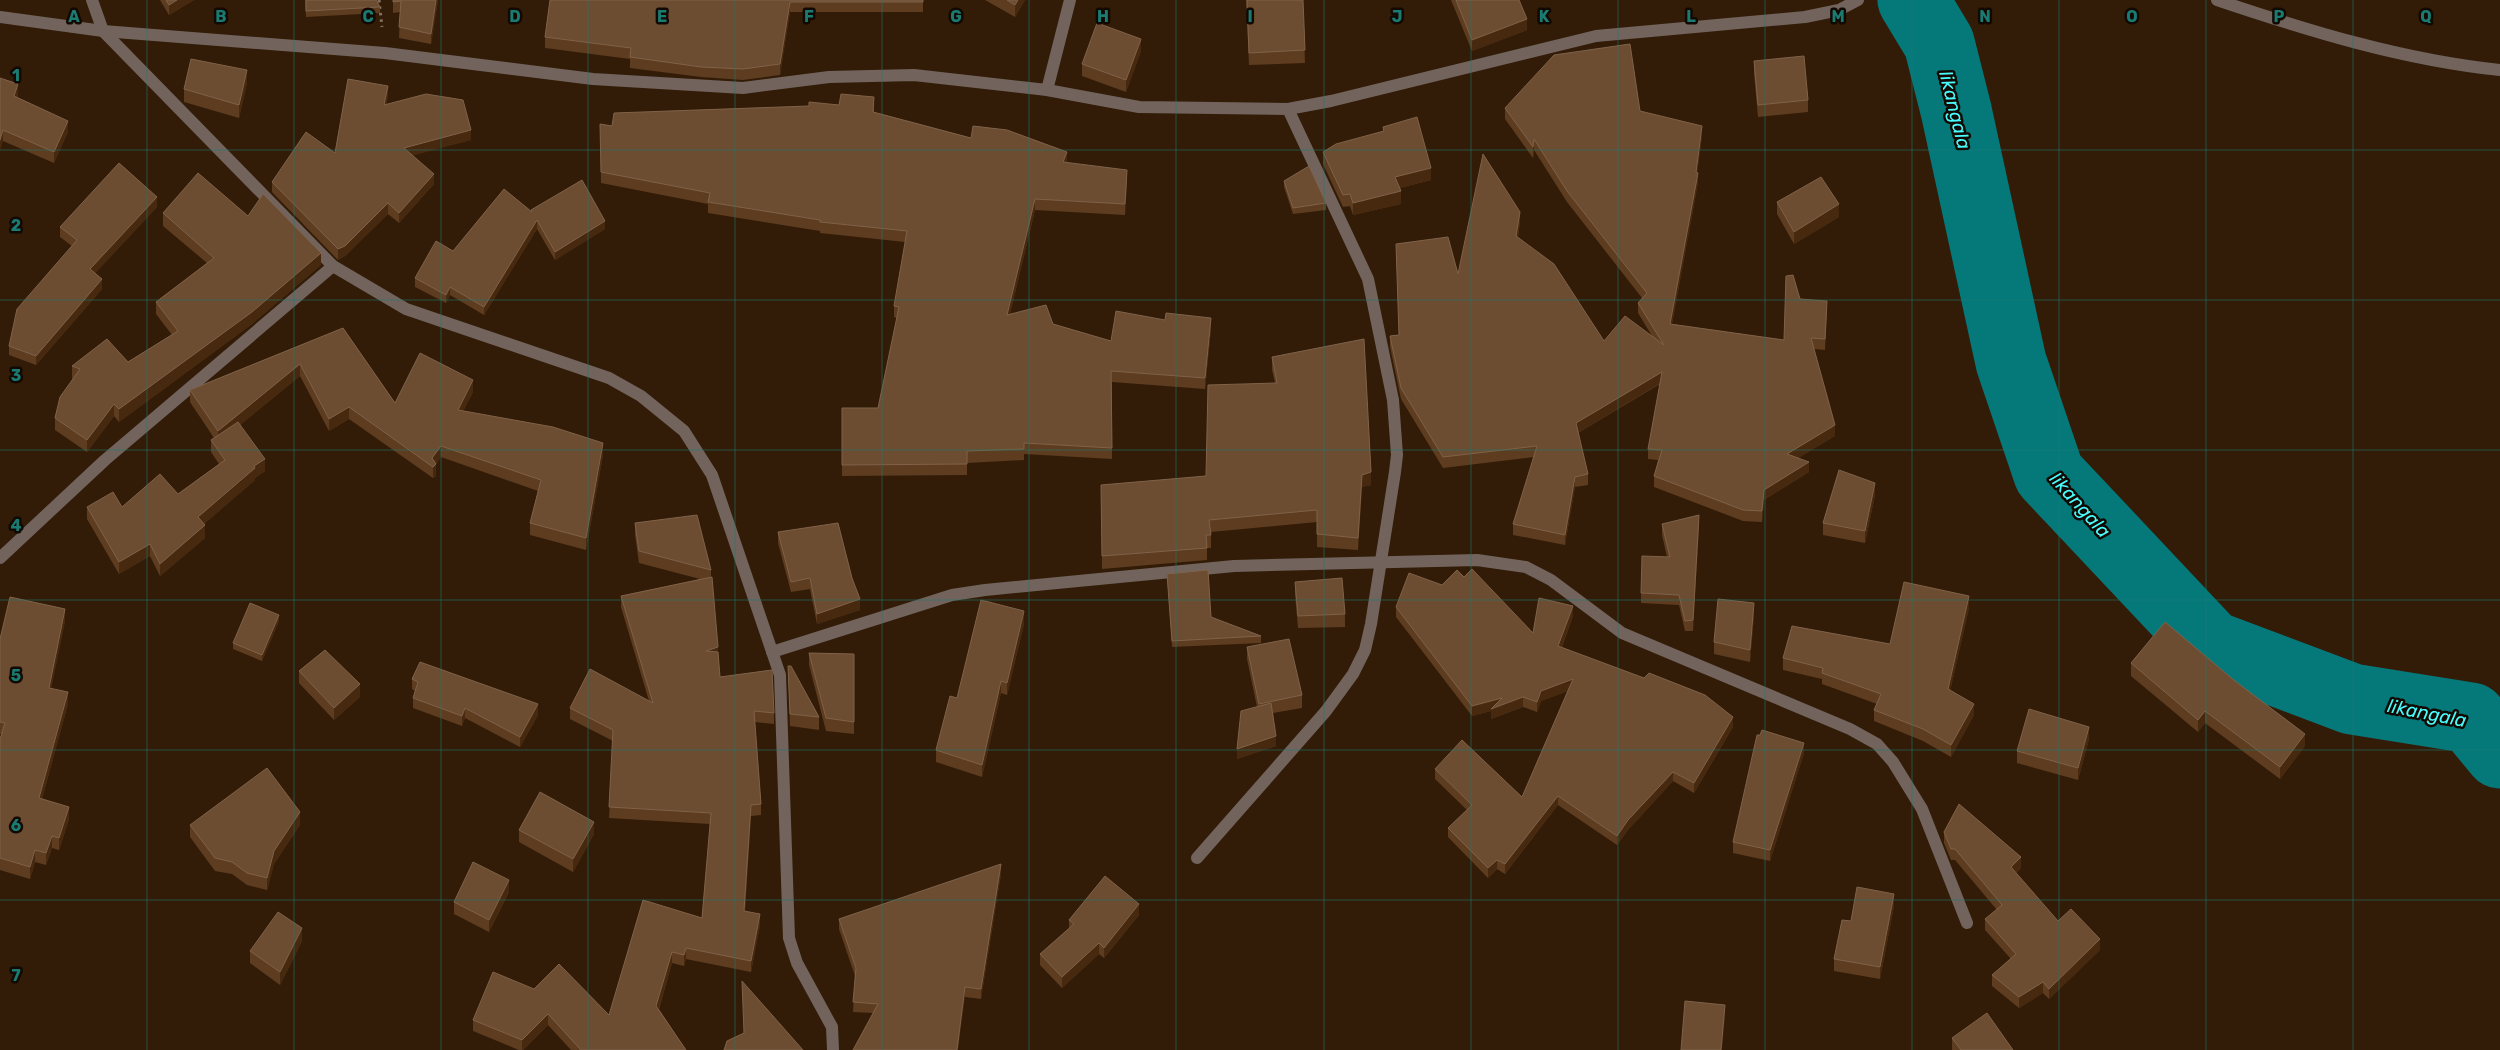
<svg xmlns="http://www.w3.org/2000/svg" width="2500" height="1050" font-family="Rubik,sans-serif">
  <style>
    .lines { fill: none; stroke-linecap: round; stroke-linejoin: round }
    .river { stroke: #05797a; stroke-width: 71 }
    .path { stroke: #857262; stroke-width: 3; stroke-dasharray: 2.5 4; stroke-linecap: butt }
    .minor { stroke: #72645d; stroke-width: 12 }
    .wall { fill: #5e3c20 }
    .shaded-wall { fill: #46290f }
    .building { fill: #6c4d32; stroke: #7f6249 }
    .grid { fill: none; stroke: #1a7b72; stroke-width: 1; stroke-opacity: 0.55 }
    .labels { text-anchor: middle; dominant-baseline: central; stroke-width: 5; stroke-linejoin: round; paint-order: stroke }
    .water-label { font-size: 19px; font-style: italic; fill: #48fcfd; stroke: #130903 }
    .grid-label { font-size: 16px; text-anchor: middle; font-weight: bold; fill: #1a7b72; stroke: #130903; stroke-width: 5; stroke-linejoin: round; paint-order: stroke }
  </style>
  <rect width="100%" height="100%" fill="#321c08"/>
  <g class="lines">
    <path class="river" d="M1913 0 1939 43 1956 110 2011 362 2049 474 2211 646 2352 699 2471 718 2500 753"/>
    <path class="path" d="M379 0 382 27"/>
    <g class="minor">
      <path d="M92 0 103 31 333 266 406 309 609 378 641 396 684 431 712 475 780 675 789 938 797 963 832 1027 833 1050"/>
      <path d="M2217 0C2309 31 2403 60 2500 70"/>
      <path d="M0 17 103 31 385 53 593 79 743 88 829 77 914 75 1047 90 1139 107 1288 109 1331 101 1596 36 1805 17 1839 10 1858 0"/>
      <path d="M1047 90 1070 0"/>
      <path d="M0 558 105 460 333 266"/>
      <path d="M772 652 952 595 985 590 1234 566 1477 560 1526 567 1551 580 1622 633 1850 729 1877 744 1893 762 1922 809 1967 923"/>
      <path d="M1197 858 1326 711 1353 674 1365 650 1371 624 1395 472 1397 455 1393 400 1368 279 1288 109"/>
    </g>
  </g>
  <g class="wall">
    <path d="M160 0H194L169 15Z"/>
    <path d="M305 0H376L380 7V13L306 17Z"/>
    <path d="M393 0H438L431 44 399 38 400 12 393 13Z"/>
    <path d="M550 0H923V12H790L780 75 743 80 701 77 630 68V59L545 48V37Z"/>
    <path d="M985 0H1025L1015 17Z"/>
    <path d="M1246 0H1303L1305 63 1249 65Z"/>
    <path d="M1451 0H1519L1527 30 1472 51Z"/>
    <path d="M1141 51 1126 92 1082 76V64Z"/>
    <path d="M1754 61 1808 100V112L1758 117 1754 73Z"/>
    <path d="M0 78 18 95 17 98 68 132 54 163 3 141Z"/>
    <path d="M247 83 239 118 184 102V89Z"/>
    <path d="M388 97 386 105 471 140 412 155 434 184 399 223 388 214 345 256 338 260 272 192V182L335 153Z"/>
    <path d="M874 108V112L971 138 1067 163 1127 181 1125 215 1035 210 1010 314 1053 324 1111 341 1211 329 1205 389 1112 382V459L1024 454V460L967 463V475L842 476V408H878L897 318 894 317V306L905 242 820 233V231L708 213V204L601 183 600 124 612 126Z"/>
    <path d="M1505 108 1640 111 1702 136 1697 173 1698 183 1672 324 1784 340 1800 299 1827 312 1825 350 1814 349 1835 436 1798 458 1809 472 1764 500 1762 522 1743 521 1654 487V476L1658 460 1648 459V449L1660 384 1578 433 1588 474V485L1575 487 1565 545 1513 535V524L1534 457 1443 468 1401 399 1390 347V336L1399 335 1396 244 1458 274 1520 222 1518 237 1604 341 1652 336 1638 313V303L1642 298 1567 202 1534 150 1533 158 1505 119Z"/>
    <path d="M1383 127 1431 180 1400 188 1401 204 1353 215 1350 206 1343 207 1323 164V152L1383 131Z"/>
    <path d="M1284 181 1326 203V210L1293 214 1284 187Z"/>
    <path d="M1777 202 1839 217 1794 244 1777 214Z"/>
    <path d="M157 207 95 273 102 289 36 365 9 355V346L72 246 60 237V227Z"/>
    <path d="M531 211 605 229 555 260 537 229 484 315 450 295 446 303 415 287V278L453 251Z"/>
    <path d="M163 213 248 216 321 265 252 324 119 422 114 416 87 452 55 430V418L73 379 72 378V366L128 362 172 335 156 314V302L207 263 163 226Z"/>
    <path d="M343 328 395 403 473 392 463 411 603 455 586 550 530 535V523L538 491 441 457 436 464V476L433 478 349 419 329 431 300 376 240 425 265 471 255 478V480L204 524 205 538 160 576 150 556 119 574 87 519V507H122L178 494 219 464 211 452V440L214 438 190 402V390Z"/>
    <path d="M1272 357 1371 485 1362 487 1358 550 1317 547V522L1211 532V548H1207V560L1102 569 1101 485 1206 476 1275 383 1272 370Z"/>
    <path d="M1875 495 1865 543 1823 535V523Z"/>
    <path d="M635 523 711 570V577L720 677 774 713V724L755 722 761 804V815L751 816 745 911 760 925 751 972 686 959 684 966 672 963 659 1009 686 1050H571L548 1025 523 1050H519L473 1031V1020L534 989 609 1015 702 918 710 824 609 818 613 741 570 719V708L649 701 621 607V596L700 579 639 563 635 535Z"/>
    <path d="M1662 524 1699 526 1693 631H1685L1679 605 1641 603V593L1667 557 1662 535Z"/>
    <path d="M778 532 860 610 817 624 810 589 791 592 778 543Z"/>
    <path d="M1167 574 1211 617 1261 636V643L1172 647Z"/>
    <path d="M1295 582 1345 614V627L1298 628 1295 594Z"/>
    <path d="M1442 585 1533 633 1573 616 1562 647 1733 727 1694 793 1673 781 1628 830 1617 845 1558 805 1505 874 1497 869 1488 878 1448 837V828L1467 810 1435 779V769L1522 797 1568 691 1541 701 1537 712 1523 707 1491 719V711L1472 716 1396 617V607Z"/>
    <path d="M1969 608 1950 691 1974 715 1951 757 1923 741 1874 721V710L1877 704 1822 684V679L1783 670V658L1890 644Z"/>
    <path d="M1754 615 1750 662 1714 654V642Z"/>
    <path d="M65 621 51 688 68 704 42 799 69 819 59 850 52 848 46 865 35 862 30 879 0 870V739L2 734H0V639Z"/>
    <path d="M279 621 262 661 233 649V643Z"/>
    <path d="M1024 624 1007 695 1001 693 982 777 936 762V750L957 698Z"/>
    <path d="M1247 647 1302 695V708L1273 713 1276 746 1237 759 1257 707 1247 659Z"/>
    <path d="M809 653 854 654V734L826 731 809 665Z"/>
    <path d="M2131 663 2305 746 2280 779 2205 723 2198 732 2131 676Z"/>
    <path d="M788 666 819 717V730L790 726Z"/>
    <path d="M299 671 360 697 334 720 299 683Z"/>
    <path d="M412 679 538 715 520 747 465 718 462 726 413 708V698L415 691 412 689Z"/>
    <path d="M2089 739 2078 780 2017 763V751Z"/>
    <path d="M1804 753 1770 861 1733 853V842Z"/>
    <path d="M190 825H300L274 864 267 890 247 885 232 874 215 871 190 837Z"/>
    <path d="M519 830 594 834 573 872 519 842Z"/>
    <path d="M1944 832 2021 868 2016 873 2058 921 2100 950 2049 999 2043 993 2019 1008 1992 986V975L2011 959 1985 930V919L1997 910 1955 860H1951L1944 843Z"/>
    <path d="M1001 874 981 999 965 997 873 1013 853 1012 855 976 839 929V919Z"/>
    <path d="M509 892 489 932 454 914V902Z"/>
    <path d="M1894 906 1880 979 1834 971V959L1851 921Z"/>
    <path d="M1139 915 1104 958 1099 954 1062 988 1040 965V954L1069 929V920Z"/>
    <path d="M302 941 280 985 250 963V951Z"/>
    <path d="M1952 1038 2013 1050H1952Z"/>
  </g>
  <g class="shaded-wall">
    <path d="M177 0H194L169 15V5Z"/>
    <path d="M436 0H438L431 44V34Z"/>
    <path d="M1018 0H1025L1015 17V5Z"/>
    <path d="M790 2V12L780 75V64Z"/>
    <path d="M1527 19V30L1472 51V40Z"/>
    <path d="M1141 39V51L1126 92V80Z"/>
    <path d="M247 70V83L239 118V105Z"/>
    <path d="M18 84V95L14 107V96Z"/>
    <path d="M388 86V97L384 116V105Z"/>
    <path d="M68 121V132L54 163V152Z"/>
    <path d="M1702 126V136L1696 182 1698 173V183L1670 334V324L1696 172Z"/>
    <path d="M3 130V141L0 151V140Z"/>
    <path d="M471 130V140L404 158V148Z"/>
    <path d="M1534 139V150L1533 158V147Z"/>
    <path d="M1067 152V163L1063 162Z"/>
    <path d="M1431 168V180L1395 189V177Z"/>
    <path d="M1127 170V181L1125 215V204Z"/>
    <path d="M434 174V184L399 223V213Z"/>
    <path d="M1401 191V204L1353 215V203Z"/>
    <path d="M157 197V207L90 279V269Z"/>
    <path d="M1035 199V210L1007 326V315Z"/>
    <path d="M388 203V214L345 256 338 260V249Z"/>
    <path d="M1839 204V217L1794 244V232Z"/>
    <path d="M1520 212V222L1516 246V236Z"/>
    <path d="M537 220V229L484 315V307Z"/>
    <path d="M605 221V229L555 260V252Z"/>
    <path d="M321 253V265L252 324 119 422V409Z"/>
    <path d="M102 279V289L36 365V356Z"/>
    <path d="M450 287V295L446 303V295Z"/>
    <path d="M1211 318V329L1205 389V378Z"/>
    <path d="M300 364V376L218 443V431Z"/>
    <path d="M1662 372V382L1576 434V423Z"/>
    <path d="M473 380V392L458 422V410Z"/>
    <path d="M114 404V416L87 452V440Z"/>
    <path d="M349 407V419L329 431V419Z"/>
    <path d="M1835 425V436L1787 465V454Z"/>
    <path d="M603 443V455L586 550V538Z"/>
    <path d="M441 446V457L436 464V476L433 478V467L432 458Z"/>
    <path d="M265 459V471L255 478V480L198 529V517L254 466Z"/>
    <path d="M1809 462V472L1764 500 1762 522V511L1764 490Z"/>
    <path d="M1371 472V485L1362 487 1358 550 1362 475Z"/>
    <path d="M1575 477V487L1565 545V535Z"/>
    <path d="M1875 483V495L1865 543V531Z"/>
    <path d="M1699 515V526L1693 631V620Z"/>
    <path d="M205 525V538L160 576V564Z"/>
    <path d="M150 544V556L119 574V562Z"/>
    <path d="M1969 596V608L1948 701V689Z"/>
    <path d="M860 599V610L817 624V614Z"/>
    <path d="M1754 603V615L1750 662V650Z"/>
    <path d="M1573 606V616L1558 656V646Z"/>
    <path d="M65 609V621L49 700V688Z"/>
    <path d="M1024 611V624L1007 695V683Z"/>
    <path d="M279 615V621L262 661V655Z"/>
    <path d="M718 647V658L706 651Z"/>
    <path d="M1573 679V689L1541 701 1537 712V702L1541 691Z"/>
    <path d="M1001 681V693L982 777V765Z"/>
    <path d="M360 684V697L334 720V708Z"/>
    <path d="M68 692V704L39 810V798Z"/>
    <path d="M1523 697V707L1491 719V711L1472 716V706L1502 698Z"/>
    <path d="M538 704V715L520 747V737Z"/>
    <path d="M1974 704V715L1951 757V745Z"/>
    <path d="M465 708V718L462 726V716Z"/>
    <path d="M2205 711V723L2198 732V720Z"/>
    <path d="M1733 717V727L1694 793V783Z"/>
    <path d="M2089 727V739L2078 780V768Z"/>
    <path d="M2305 734V746L2280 779V767Z"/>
    <path d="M1276 736V746L1237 759V749Z"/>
    <path d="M1804 743V753L1770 861V850Z"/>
    <path d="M1673 772V781L1628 830 1617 845V836L1628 820Z"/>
    <path d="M1558 796V805L1505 874V864Z"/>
    <path d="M751 805V816L744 922V911Z"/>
    <path d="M69 807V819L59 850V838Z"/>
    <path d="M300 812V825L274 864 267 890V878L274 851Z"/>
    <path d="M594 822V834L573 872V859Z"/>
    <path d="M52 836V848L46 865V853Z"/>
    <path d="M35 850V862L30 879V867Z"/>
    <path d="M2021 857V868L2011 878V867Z"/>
    <path d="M1497 860V869L1488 878V868Z"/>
    <path d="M1001 864V874L981 999V989Z"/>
    <path d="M509 880V892L489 932V920Z"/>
    <path d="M1894 894V906L1880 979V967Z"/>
    <path d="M1139 904V915L1104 958V948Z"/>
    <path d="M760 914V925L751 972V961Z"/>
    <path d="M302 928V941L280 985V972Z"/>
    <path d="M2100 939V950L2049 999V989Z"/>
    <path d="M1099 943V954L1062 988V977Z"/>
    <path d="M686 948V959L684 966V955Z"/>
    <path d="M672 952V963L656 1017V1006Z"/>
    <path d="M2043 982V993L2019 1008V997Z"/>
    <path d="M965 987V997L958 1050H957Z"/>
    <path d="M1725 1005V1017L1722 1050H1721Z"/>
    <path d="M548 1014V1025L523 1050H522V1040Z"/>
  </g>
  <g class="building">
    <path d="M166 0H177L169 5Z"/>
    <path d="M306 0H376L380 7 306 11Z"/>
    <path d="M393 0H436L431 34 399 27 401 1 393 2Z"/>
    <path d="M550 0H923V2H790L780 64 743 69 701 67 630 57 631 48 545 37Z"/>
    <path d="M1007 0H1018L1015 5Z"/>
    <path d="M1247 0H1303L1305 50 1249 53Z"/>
    <path d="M1456 0H1519L1527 19 1472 40Z"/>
    <path d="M1097 23 1141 39 1126 80 1082 64Z"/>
    <path d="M1630 44 1640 111 1702 126 1696 172 1698 173 1670 324 1784 340 1786 276 1793 275 1800 299 1827 301 1825 339 1811 338 1835 425 1787 454 1809 462 1764 490 1762 511 1743 510 1654 476 1662 450 1648 449 1662 372 1576 423 1588 474 1575 477 1565 535 1513 524 1537 446 1443 457 1401 388 1390 336 1399 335 1396 244 1448 237 1458 274 1483 154 1520 212 1516 236 1554 264 1604 341 1625 316 1664 345 1638 303 1647 293 1567 191 1534 139 1533 147 1505 108 1554 55Z"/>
    <path d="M1804 56 1808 100 1758 105 1754 61Z"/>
    <path d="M191 59 247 70 239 105 184 89Z"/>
    <path d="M0 78 18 84 14 96 68 121 54 152 3 130 0 140Z"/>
    <path d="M348 79 388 86 384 105 426 94 463 100 471 130 404 148 434 174 399 213 388 203 345 246 338 249 272 182 306 132 335 153Z"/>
    <path d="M841 94 874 97 873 112 971 138 973 126 1007 130 1067 152 1063 162 1127 170 1125 204 1035 199 1007 315 1046 305 1053 324 1111 341 1116 311 1165 320 1166 313 1211 318 1205 378 1111 371 1112 448 1024 443V449L967 451V464L842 465V408H878L899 307 894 306 907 231 820 222V220L708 202 710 193 601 172 600 124 612 126 614 113 809 106V102L839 105Z"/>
    <path d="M1417 117 1431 168 1395 177 1401 191 1353 203 1350 194 1343 195 1323 152 1336 144 1384 131 1383 127Z"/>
    <path d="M119 163 157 197 90 269 102 279 36 356 9 346 17 309 77 240 60 227Z"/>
    <path d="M1309 166 1326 203 1293 208 1284 181Z"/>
    <path d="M198 173 248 216 263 194 321 253 252 312 119 409 114 404 87 440 55 418 60 397 80 369 72 366 107 339 128 362 178 331 156 302 214 258 163 213Z"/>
    <path d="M1821 177 1839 204 1794 232 1777 202Z"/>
    <path d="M582 180 605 221 555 252 537 220 484 307 450 287 446 295 415 278 436 241 453 251 504 189 532 212 531 210Z"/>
    <path d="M343 328 395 403 420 353 473 380 458 410 553 427 603 443 586 538 530 523 541 480 441 446 432 458 436 464 433 467 349 407 329 419 300 364 218 431 190 390Z"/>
    <path d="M1364 339 1371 472 1362 475 1358 538 1317 534V510L1209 520 1211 535H1206L1207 548 1102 556 1101 485 1206 476 1208 385 1277 383 1272 357Z"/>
    <path d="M238 422 265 459 254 466 255 468 198 517 205 525 160 564 150 544 119 562 87 507 113 492 122 507 160 474 178 494 225 460 211 440Z"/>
    <path d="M1839 470 1875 483 1865 531 1823 523Z"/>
    <path d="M697 515 711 570 639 551 635 523Z"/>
    <path d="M1699 515 1693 620 1685 621 1679 595 1641 593 1642 556 1670 557 1662 524Z"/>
    <path d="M838 523 852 578 860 599 817 614 810 578 791 582 778 532Z"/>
    <path d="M1472 569 1533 633 1539 598 1573 606 1558 646 1644 678 1649 673 1705 695 1733 717 1694 783 1673 772 1628 820 1617 836 1558 796 1505 864 1497 860 1488 868 1448 828 1472 805 1435 769 1462 740 1522 797 1573 679 1541 691 1537 702 1523 697 1491 709 1502 698 1472 706 1396 607 1409 573 1442 585 1457 570 1464 577Z"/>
    <path d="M1208 570 1211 617 1261 636 1172 641 1167 574Z"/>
    <path d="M712 577 718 647 706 651 718 652 720 677 772 670 774 713 754 711 761 804 751 805 744 911 760 914 751 961 686 948 684 955 672 952 656 1006 686 1050H581L548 1014 522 1040 473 1020 493 972 534 989 559 964 609 1015 643 900 702 918 711 813 609 807 613 730 570 708 590 669 653 703 621 596Z"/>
    <path d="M1342 578 1345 614 1298 616 1295 582Z"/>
    <path d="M1904 582 1969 596 1948 689 1974 704 1951 745 1923 729 1874 710 1881 694 1822 673 1823 668 1783 658 1792 626 1890 644Z"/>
    <path d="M10 597 65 609 49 688 68 692 39 798 69 807 59 838 52 836 46 853 35 850 30 867 0 858V739L5 723 0 722V639Z"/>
    <path d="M1718 599 1754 603 1750 650 1714 642Z"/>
    <path d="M981 600 1024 611 1007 683 1001 681 982 765 936 750 950 696 957 698Z"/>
    <path d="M250 603 279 615 262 655 233 643Z"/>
    <path d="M2165 622 2235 681 2305 734 2280 767 2205 711 2198 720 2131 663Z"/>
    <path d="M1289 639 1302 695 1259 704 1247 647Z"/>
    <path d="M325 650 360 684 334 708 299 671Z"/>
    <path d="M809 653 854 654V722L826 718Z"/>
    <path d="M420 662 538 704 520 737 465 708 462 716 413 698 418 682 412 679Z"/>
    <path d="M788 666H791L819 717 790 714Z"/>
    <path d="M1271 703 1276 736 1237 749 1241 711Z"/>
    <path d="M2029 709 2089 727 2078 768 2017 751Z"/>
    <path d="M1762 730 1804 743 1770 850 1733 842 1757 735H1760Z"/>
    <path d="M267 768 300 812 274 851 267 878 247 873 232 862 215 858 190 825Z"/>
    <path d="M540 792 594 822 573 859 519 830Z"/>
    <path d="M1959 804 2021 857 2011 867 2058 921 2071 909 2100 939 2049 989 2043 982 2019 997 1992 975 2016 954 1985 919 2002 905 1955 849H1951L1944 832Z"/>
    <path d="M473 862 509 880 489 920 454 902Z"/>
    <path d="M1001 864 981 989 965 987 957 1050H853L878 1004 853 1002 856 968 839 919Z"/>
    <path d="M1105 876 1139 904 1104 948 1099 943 1062 977 1040 954 1074 924 1069 920Z"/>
    <path d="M1857 887 1894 894 1880 967 1834 959 1842 920 1851 921Z"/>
    <path d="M278 912 302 928 280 972 250 951Z"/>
    <path d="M742 981 803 1050H724L727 1041 744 1033Z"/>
    <path d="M1685 1001 1725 1005 1721 1050H1681Z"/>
    <path d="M1987 1013 2013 1050H1961L1952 1038Z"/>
  </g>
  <path class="grid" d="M147 0V1050M294 0V1050M441 0V1050M588 0V1050M735 0V1050M882 0V1050M1029 0V1050M1176 0V1050M1324 0V1050M1471 0V1050M1618 0V1050M1765 0V1050M1912 0V1050M2059 0V1050M2206 0V1050M2353 0V1050M0 150H2500M0 300H2500M0 450H2500M0 600H2500M0 750H2500M0 900H2500"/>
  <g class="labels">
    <g class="water-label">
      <text transform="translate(1955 110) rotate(76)">likangala</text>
      <text transform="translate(2080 505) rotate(48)">likangala</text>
      <text transform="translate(2427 713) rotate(11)">likangala</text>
    </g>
  </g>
  <g class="grid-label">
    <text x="74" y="22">A</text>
    <text x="221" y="22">B</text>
    <text x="368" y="22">C</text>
    <text x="515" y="22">D</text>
    <text x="662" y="22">E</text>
    <text x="809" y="22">F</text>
    <text x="956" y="22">G</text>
    <text x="1103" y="22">H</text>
    <text x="1250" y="22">I</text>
    <text x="1397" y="22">J</text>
    <text x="1544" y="22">K</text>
    <text x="1691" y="22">L</text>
    <text x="1838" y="22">M</text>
    <text x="1985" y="22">N</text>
    <text x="2132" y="22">O</text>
    <text x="2279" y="22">P</text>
    <text x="2426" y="22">Q</text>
    <text x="16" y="81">1</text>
    <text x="16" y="231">2</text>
    <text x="16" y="381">3</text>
    <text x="16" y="531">4</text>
    <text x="16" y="681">5</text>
    <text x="16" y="831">6</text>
    <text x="16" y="981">7</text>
  </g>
</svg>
